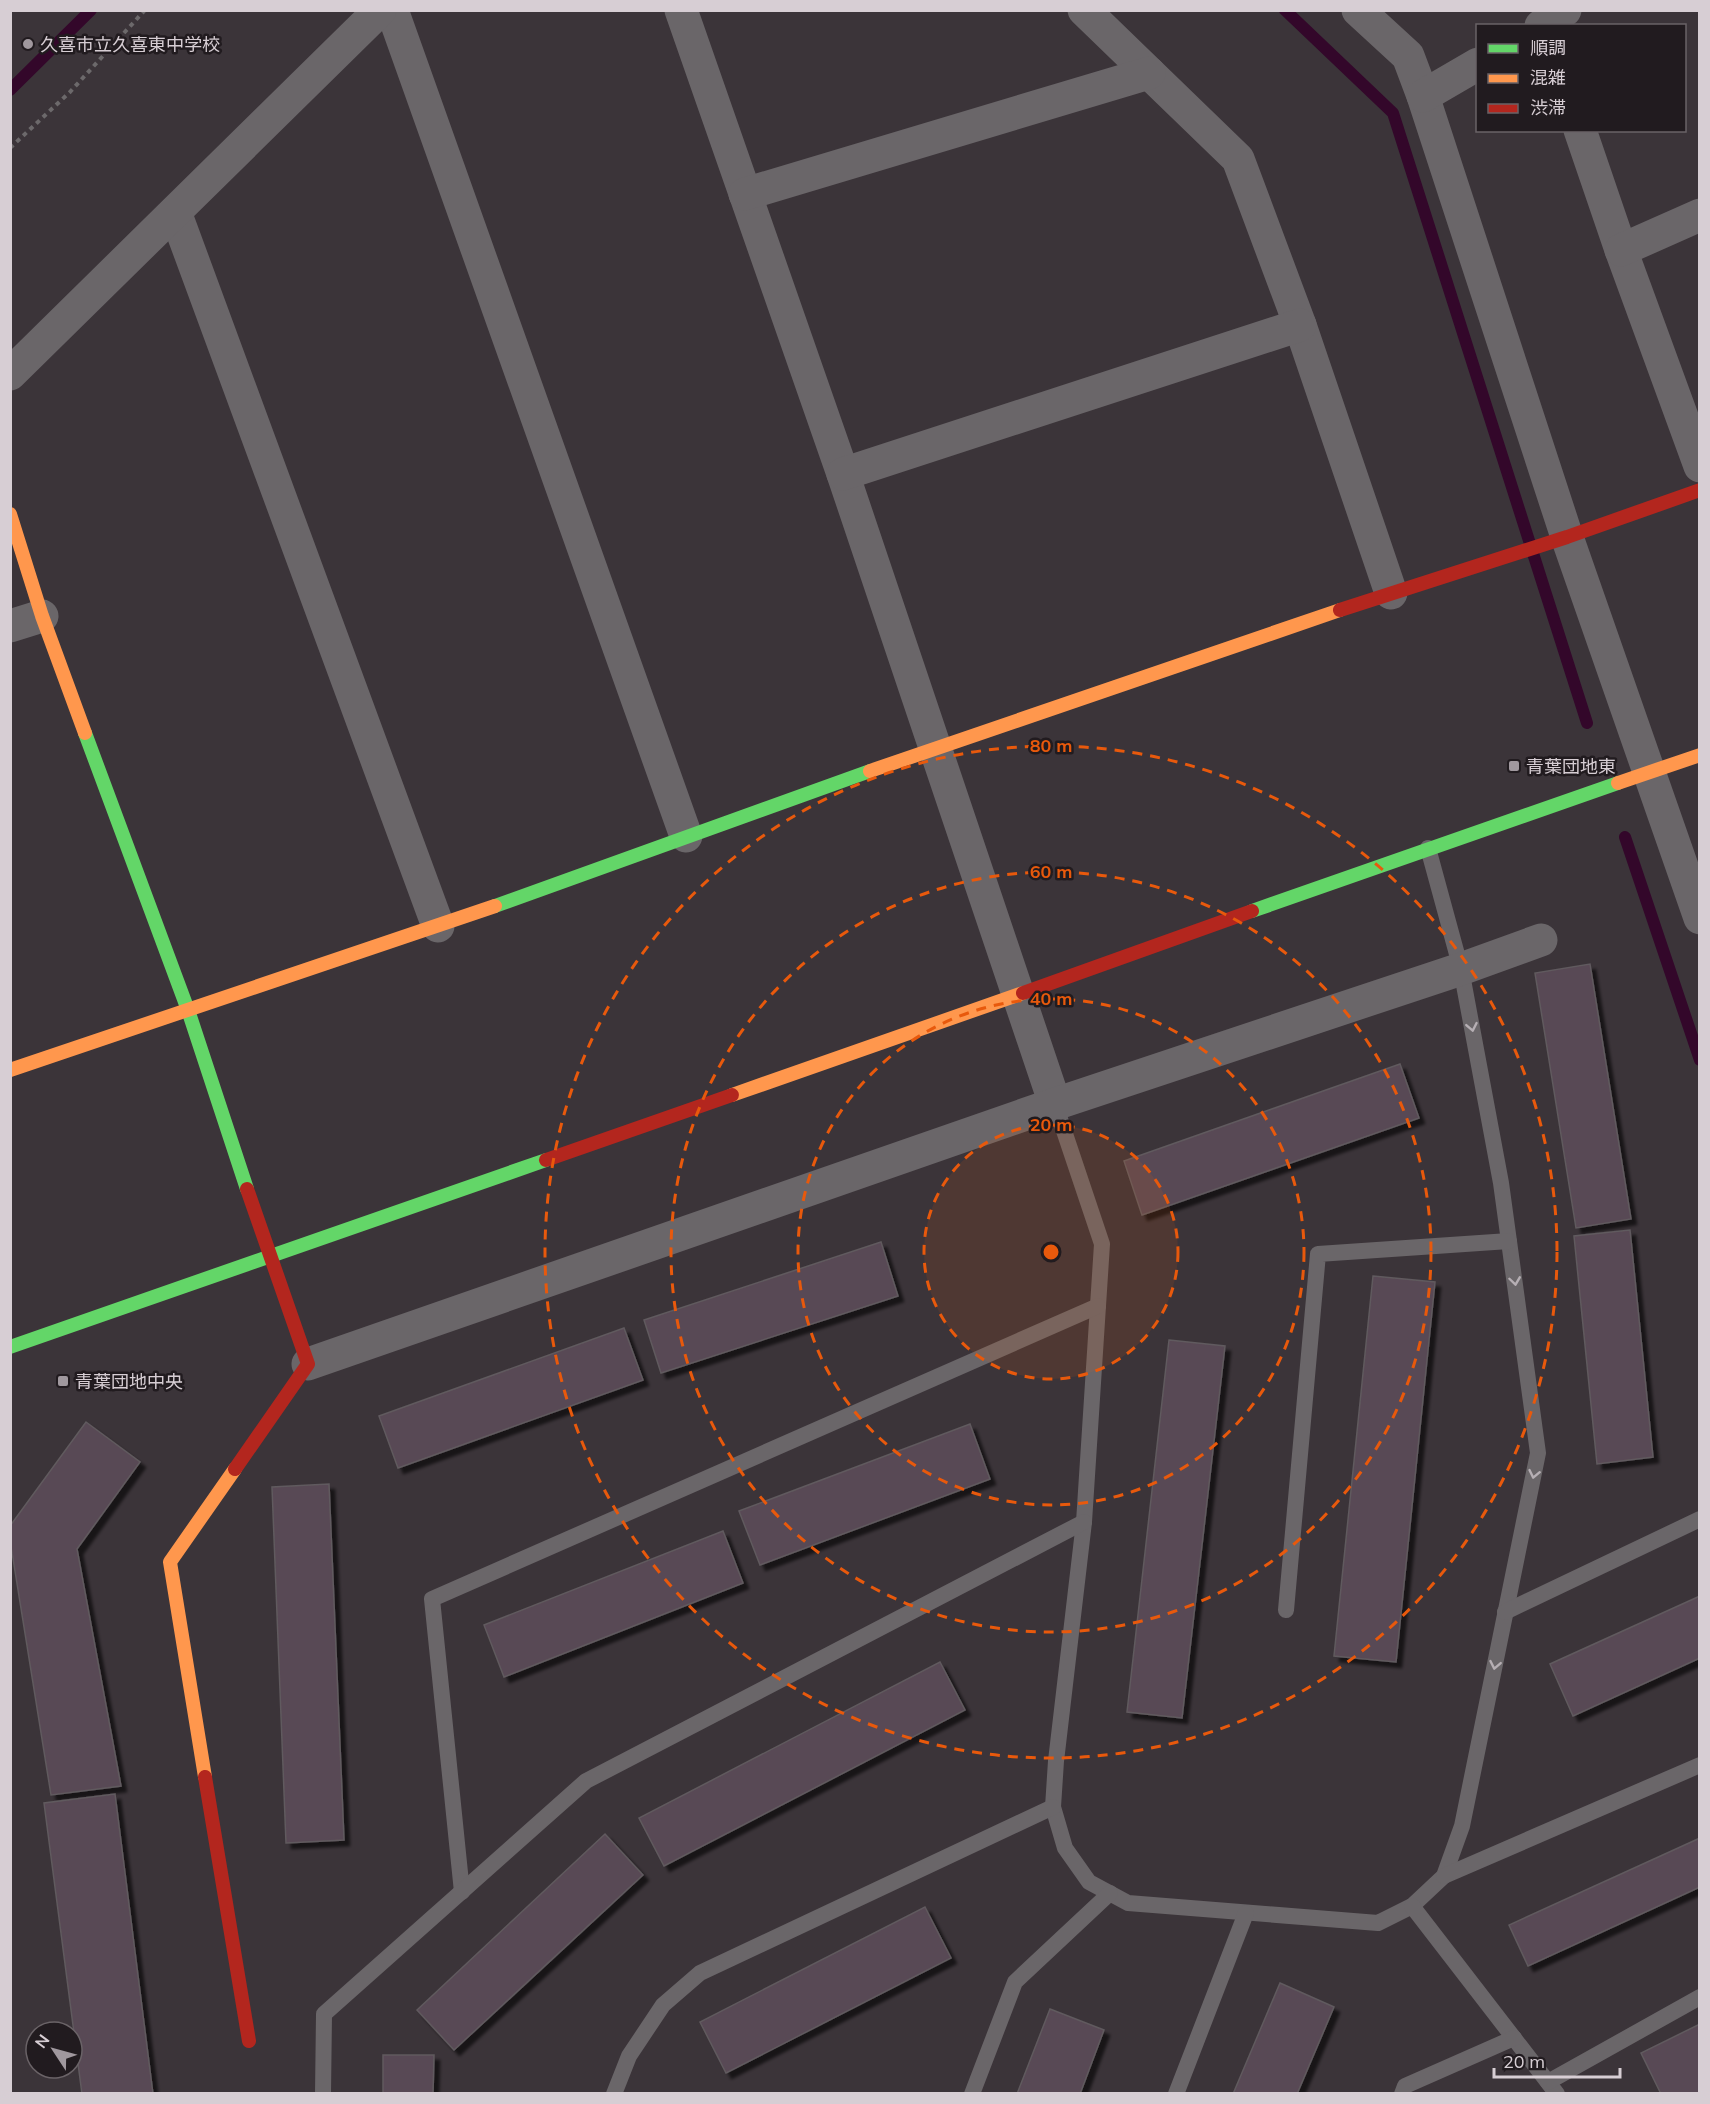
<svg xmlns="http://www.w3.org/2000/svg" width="1710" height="2104" font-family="Mulish,'Noto Sans JP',sans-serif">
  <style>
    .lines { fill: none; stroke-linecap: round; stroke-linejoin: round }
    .stream { stroke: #33072a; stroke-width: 12 }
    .building { fill: #594955; stroke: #605a5e; stroke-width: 1.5; filter: url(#shadow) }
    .path { stroke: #6c696b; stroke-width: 4; stroke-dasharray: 4.5 4.5; stroke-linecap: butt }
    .lane { stroke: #6a6669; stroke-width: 16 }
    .street { stroke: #6a6669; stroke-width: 33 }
    .fast { stroke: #63d668; stroke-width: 14 }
    .slow { stroke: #ff974d; stroke-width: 14 }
    .jam { stroke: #b3261e; stroke-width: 14 }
    .oneway { stroke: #b6afb4 }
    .ring { fill: none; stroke: #e8590c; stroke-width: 3; stroke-dasharray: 10 8 }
    .poi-dot { fill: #a0989e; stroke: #211b1f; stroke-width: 2 }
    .labels { text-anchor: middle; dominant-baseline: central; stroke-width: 5; stroke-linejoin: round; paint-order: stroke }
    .poi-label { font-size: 18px; fill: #d7ced4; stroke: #211b1f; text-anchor: start }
    .centre { fill: #e8590c; stroke: #211b1f; stroke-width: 3 }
    .ring-label { font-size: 18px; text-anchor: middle; font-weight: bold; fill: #e8590c; stroke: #211b1f; stroke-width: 5; stroke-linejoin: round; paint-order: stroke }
  </style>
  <defs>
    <filter id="shadow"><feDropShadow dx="5.5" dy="5.5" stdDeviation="1.5" flood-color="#0009"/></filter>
  </defs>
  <rect width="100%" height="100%" fill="#3b3439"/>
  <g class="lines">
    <g class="stream">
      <path d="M1285 10 1393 113 1587 723"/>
      <path d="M10 90 91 10"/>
      <path d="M1625 837 1700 1060"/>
    </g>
  </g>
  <g class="building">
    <path d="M1590 964 1631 1219 1576 1228 1535 973Z"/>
    <path d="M1400 1064 1419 1118 1142 1215 1124 1161Z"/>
    <path d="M1630 1230 1653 1457 1597 1464 1574 1236Z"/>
    <path d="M881 1242 898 1296 661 1373 644 1320Z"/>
    <path d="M1373 1276 1435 1282 1396 1662 1334 1656Z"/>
    <path d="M624 1328 643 1380 398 1468 379 1416Z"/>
    <path d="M1169 1340 1225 1346 1182 1718 1127 1712Z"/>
    <path d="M86 1422 140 1462 77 1549 121 1786 51 1795 10 1540V1526Z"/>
    <path d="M970 1424 990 1479 760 1565 739 1511Z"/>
    <path d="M329 1484 344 1840 286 1843 272 1487Z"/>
    <path d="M723 1531 743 1583 504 1677 484 1625Z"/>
    <path d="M1700 1596V1658L1573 1716 1550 1664Z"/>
    <path d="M940 1662 965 1710 664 1866 639 1818Z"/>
    <path d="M115 1794 153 2094H82L44 1803Z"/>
    <path d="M605 1834 643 1875 454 2050 417 2010Z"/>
    <path d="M1700 1838V1887L1528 1966 1509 1925Z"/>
    <path d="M925 1907 951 1958 726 2073 700 2022Z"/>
    <path d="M1280 1983 1334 2007 1297 2094H1233Z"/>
    <path d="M1050 2009 1104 2030 1080 2094H1017Z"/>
    <path d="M1700 2024V2094H1661L1641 2053Z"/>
    <path d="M383 2055H434L433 2094H383Z"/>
  </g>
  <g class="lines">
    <path class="path" d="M10 148 70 92 145 10"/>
    <g class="lane">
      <path d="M1055 1104 1102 1244 1084 1522 1056 1761 1053 1807 1065 1848 1089 1882 1128 1903 1378 1923 1412 1906 1444 1876 1462 1826 1538 1453 1501 1183 1461 969 1428 848"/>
      <path d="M1286 1610 1318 1254 1509 1241"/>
      <path d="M1505 1612 1700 1519"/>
      <path d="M1444 1876 1700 1765"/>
      <path d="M462 1892 432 1599 1098 1306"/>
      <path d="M1412 1906 1557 2094"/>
      <path d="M1548 2082 1700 1997"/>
      <path d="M323 2094 324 2014 586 1781 1084 1522"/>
      <path d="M614 2094 629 2056 663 2005 700 1973 1053 1807"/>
      <path d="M972 2094 1015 1982 1110 1893"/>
      <path d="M1176 2094 1246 1913"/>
      <path d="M1402 2094 1405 2086 1514 2038"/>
    </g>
    <g class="street">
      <path d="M392 10 686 836"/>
      <path d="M681 10 843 474 1055 1104"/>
      <path d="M1084 10 1238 159 1300 325 1391 593"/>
      <path d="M1358 10 1408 56 1423 96 1567 537 1700 918"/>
      <path d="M1541 26 1565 10"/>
      <path d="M1423 96 1478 64"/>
      <path d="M1580 130 1621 250 1700 466"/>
      <path d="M745 194 1149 73"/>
      <path d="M175 212 438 926"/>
      <path d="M1621 250 1700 215"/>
      <path d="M10 374 380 10"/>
      <path d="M843 474 1300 325"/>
      <path d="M10 626 42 616"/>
      <path d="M308 1364 1055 1104 1461 969 1541 940"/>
    </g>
    <g class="fast">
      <path d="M85 733 188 1010 247 1189"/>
      <path d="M495 906 870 771"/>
      <path d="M1252 911 1618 783"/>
      <path d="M10 1347 546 1160"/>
    </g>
    <g class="slow">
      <path d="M10 514 42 616 85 733"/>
      <path d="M870 771 1340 610"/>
      <path d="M1618 783 1700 755"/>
      <path d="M10 1070 495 906"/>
      <path d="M732 1095 1023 993"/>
      <path d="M205 1777 170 1562 235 1469"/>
    </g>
    <g class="jam">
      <path d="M1340 610 1567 537 1700 490"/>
      <path d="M1023 993 1252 911"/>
      <path d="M546 1160 732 1095"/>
      <path d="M235 1469 308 1364 247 1189"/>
      <path d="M205 1777 249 2041"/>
    </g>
  </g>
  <defs><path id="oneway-chevron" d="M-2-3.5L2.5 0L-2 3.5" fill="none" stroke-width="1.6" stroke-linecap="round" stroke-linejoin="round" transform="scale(1.5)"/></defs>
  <g class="oneway">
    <use href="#oneway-chevron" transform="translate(1472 1027) rotate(79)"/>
    <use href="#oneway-chevron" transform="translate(1515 1281) rotate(82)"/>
    <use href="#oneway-chevron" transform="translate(1534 1474) rotate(102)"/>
    <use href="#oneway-chevron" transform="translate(1495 1665) rotate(101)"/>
  </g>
  <circle cx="1051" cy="1252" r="127" fill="#e8590c" fill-opacity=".12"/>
  <g class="ring">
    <circle cx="1051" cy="1252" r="127"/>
    <circle cx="1051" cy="1252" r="253"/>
    <circle cx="1051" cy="1252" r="380"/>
    <circle cx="1051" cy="1252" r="506"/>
  </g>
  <g class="poi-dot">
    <circle cx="28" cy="44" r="6"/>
    <rect x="1508" y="760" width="12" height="12" rx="3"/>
    <rect x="57" y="1375" width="12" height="12" rx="3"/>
  </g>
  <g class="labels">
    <g class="poi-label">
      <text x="40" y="44">久喜市立久喜東中学校</text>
      <text x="1526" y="766">青葉団地東</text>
      <text x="75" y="1381">青葉団地中央</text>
    </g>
  </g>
  <circle cx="1051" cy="1252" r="9" class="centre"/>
  <g class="ring-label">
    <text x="1051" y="752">80 m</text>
    <text x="1051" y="878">60 m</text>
    <text x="1051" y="1005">40 m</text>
    <text x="1051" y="1131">20 m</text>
  </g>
  <rect width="1710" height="2104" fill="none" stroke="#d7ced4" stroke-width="24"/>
  <rect x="1476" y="24" width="210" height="108" fill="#211b1f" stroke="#6a6367" stroke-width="1.5"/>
  <rect x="1488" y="44" width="30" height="9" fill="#63d668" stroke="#6a6367" stroke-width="1.5"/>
  <text x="1530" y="54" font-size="18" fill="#d7ced4">順調</text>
  <rect x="1488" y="74" width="30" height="9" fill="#ff974d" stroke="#6a6367" stroke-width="1.5"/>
  <text x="1530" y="84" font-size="18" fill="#d7ced4">混雑</text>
  <rect x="1488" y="104" width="30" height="9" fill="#b3261e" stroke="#6a6367" stroke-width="1.5"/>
  <text x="1530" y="114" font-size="18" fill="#d7ced4">渋滞</text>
  <g transform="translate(54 2050) rotate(306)"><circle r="28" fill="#211b1f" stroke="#6a6367" stroke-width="1.5"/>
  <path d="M0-4.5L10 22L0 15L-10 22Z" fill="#a0989e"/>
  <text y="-9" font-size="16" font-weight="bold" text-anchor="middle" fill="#d7ced4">N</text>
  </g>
  <path d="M1494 2068v9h126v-9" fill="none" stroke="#d7ced4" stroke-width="3"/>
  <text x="1503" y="2068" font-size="18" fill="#d7ced4" stroke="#211b1f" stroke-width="4.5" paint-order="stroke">20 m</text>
</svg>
